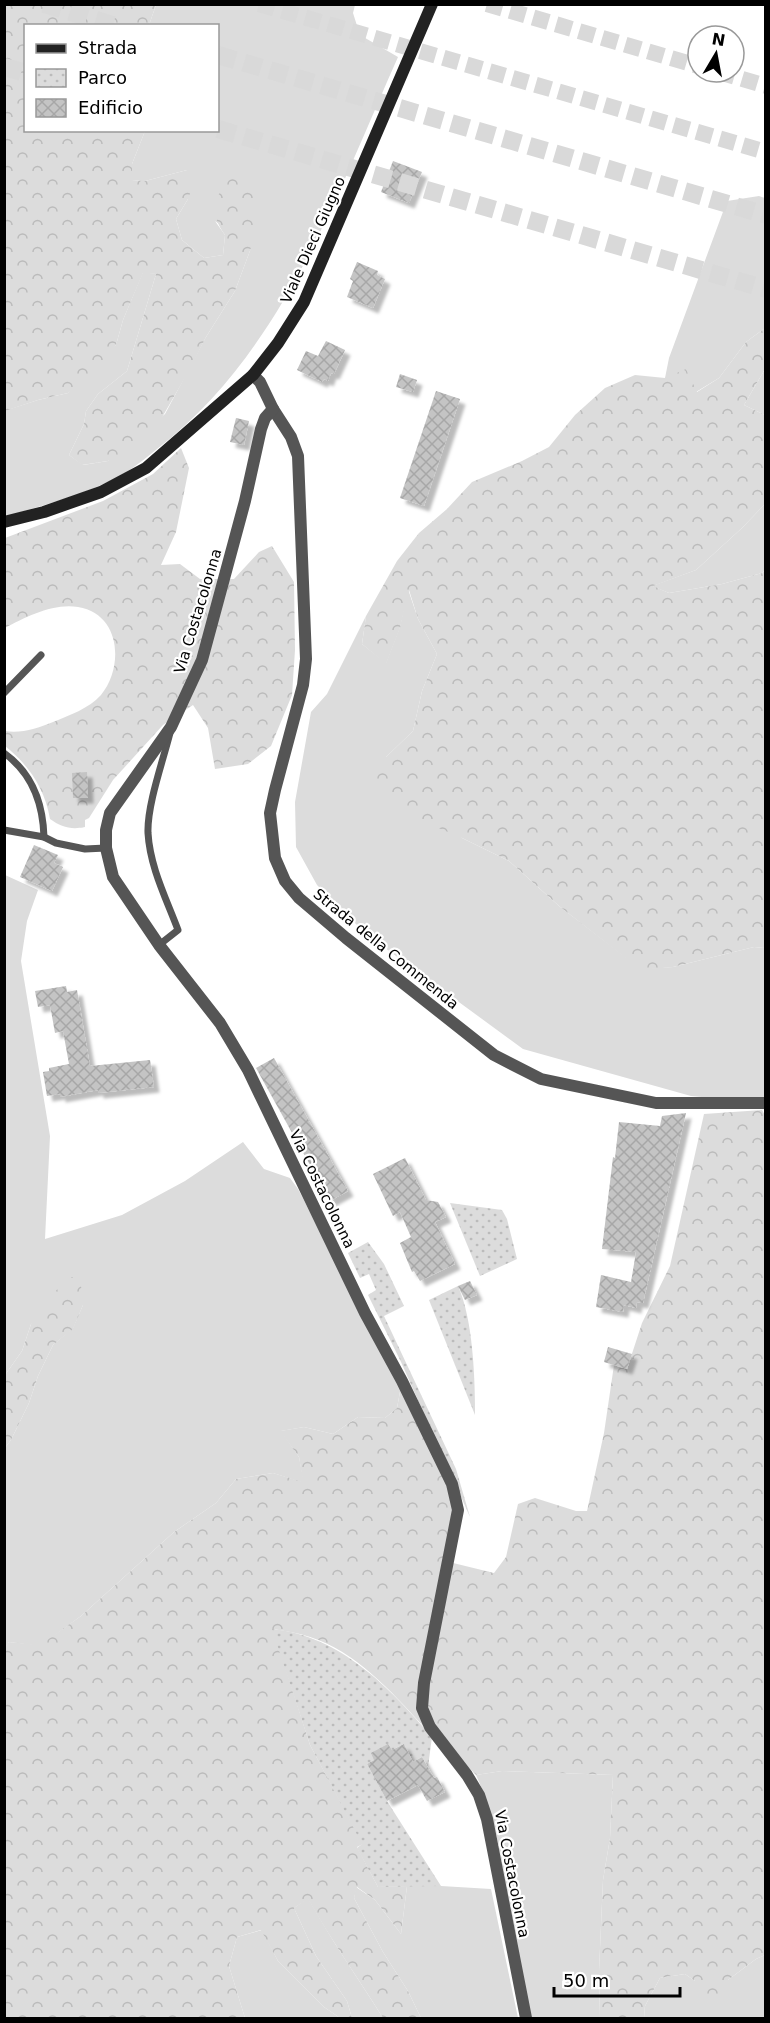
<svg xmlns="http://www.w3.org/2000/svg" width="770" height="2023" font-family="'DejaVu Sans',sans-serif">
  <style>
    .grass { fill: #dcdcdc }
    .forest { fill: url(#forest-crowns) }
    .park { fill: url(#park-dots) }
    .building { fill: url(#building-cross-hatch); filter: url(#shadow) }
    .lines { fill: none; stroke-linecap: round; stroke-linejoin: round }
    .trunk-tunnel { stroke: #d9d9d9; stroke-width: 16; stroke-dasharray: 16 8; stroke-linecap: butt }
    .motorway-tunnel { stroke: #d9d9d9; stroke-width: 18; stroke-dasharray: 18 9; stroke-linecap: butt }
    .service { stroke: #555; stroke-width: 7 }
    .minor { stroke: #555; stroke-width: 12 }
    .secondary { stroke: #222; stroke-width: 12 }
    .labels { text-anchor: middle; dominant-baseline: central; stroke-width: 4.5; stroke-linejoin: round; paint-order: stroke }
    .street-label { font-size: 15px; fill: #000; stroke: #fff }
  </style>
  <defs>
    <pattern id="forest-crowns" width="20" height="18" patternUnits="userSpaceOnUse" patternTransform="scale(1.5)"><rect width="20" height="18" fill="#dcdcdc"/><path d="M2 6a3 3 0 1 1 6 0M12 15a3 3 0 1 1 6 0" fill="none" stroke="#bbb"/></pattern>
    <pattern id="park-dots" width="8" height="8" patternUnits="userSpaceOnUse" patternTransform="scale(1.5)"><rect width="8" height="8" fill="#dcdcdc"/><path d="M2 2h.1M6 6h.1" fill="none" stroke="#bbb" stroke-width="1.8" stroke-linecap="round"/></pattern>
    <pattern id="building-cross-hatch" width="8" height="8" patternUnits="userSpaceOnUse" patternTransform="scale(1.5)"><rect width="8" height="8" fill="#c4c4c4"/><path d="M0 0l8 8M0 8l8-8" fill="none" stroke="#a7a7a7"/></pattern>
    <filter id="shadow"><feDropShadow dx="5.5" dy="5.5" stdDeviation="1.5" flood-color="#0004"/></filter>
  </defs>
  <rect width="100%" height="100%" fill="#fff"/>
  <g class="grass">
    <path d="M156 5H355L353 13 360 35 398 57C336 196 282 353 157 449 148 456 139 464 128 471 91 494 45 504 5 517L4 411 38 400 68 393 116 345 123 320 143 272 156 274 127 371 98 394 86 411 84 424 69 455 83 465 108 461 165 414 206 337 235 291 251 248 215 221 225 235 223 255 204 258 182 240 176 219 188 199 187 170 145 181 132 180V164L145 131 218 130V26L149 25Z"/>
    <path d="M759 196 765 198V328L746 342 719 378 696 392 665 378 669 358 727 201Z"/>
    <path d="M765 369V415L744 405Z"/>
    <path d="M765 504V570L762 573 722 584 669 593 652 586 696 570 742 528Z"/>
    <path d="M408 589 418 619 437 654 422 691 413 731 386 757 462 838 509 861 559 906 641 969 673 967 754 947 765 948V1103L691 1096 523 1049 366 934 317 885 296 847 295 802 311 712 327 694 366 616 362 644 386 663 400 627Z"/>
    <path d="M5 875 38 890 27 921 21 961 50 1136 45 1239 122 1215 185 1181 243 1142 264 1169 290 1178 298 1189 401 1386 397 1408 385 1418 358 1417 333 1434 304 1427 281 1431 299 1457 304 1483 273 1473 236 1479 216 1503 174 1532 81 1616 40 1646 9 1642 5 1648V1448L11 1440 29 1403 38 1376 53 1345 73 1328 83 1305 31 1324 22 1351 5 1375Z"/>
    <path d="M502 1771 613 1775 610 1838 603 1880 599 1971 600 2018H530L496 1833 486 1798 476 1775Z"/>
    <path d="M407 1886H441L491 1889 518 2018H421L408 1991 383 1952 354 1898 356 1887 375 1900 401 1934Z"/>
    <path d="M308 1898C331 1940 358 1978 383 2018H352L347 2001 316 1956 294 1908Z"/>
    <path d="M262 1930 278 1961 324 2007 340 2018H245L229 1966 237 1937Z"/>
    <path d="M765 1955V2018H644L645 2006 660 1978 685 1974 695 1981 728 1980 756 1959Z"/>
  </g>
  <g class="forest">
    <path d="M4 5H156L149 25 26 26V130L145 131 132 164V180L145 181 187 170 196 177 188 199 176 219 182 240 204 258 223 255 225 235C209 212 213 200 229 179L244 176 253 195 254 225 251 248 235 291 206 337 190 369 153 433 134 448 108 461 82 465 69 455 84 424 86 411 98 394 127 371 156 274 143 273 123 320 116 345 99 371 68 393 38 400 5 411Z"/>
    <path d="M765 328V369L744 405 765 415V504L742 528 696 570 653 586 669 593 722 584 762 573 765 570V948L754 947 673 967 641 970 559 906 509 861 462 838 408 815 373 780 386 757 413 731 422 691 437 654 418 619 409 590 400 628 386 664 362 644 366 616 397 561 419 533 447 509 472 482 522 461 549 447 575 415 605 388 635 375 665 378 686 369 697 392 719 378 746 342Z"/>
    <path d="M181 448 189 468 176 532 161 565 180 564 200 579H234L259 552 272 546 294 582 295 650 292 695 271 746 248 764 215 769 208 728 193 705 163 725 113 780 89 818 85 820V827C71 830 61 827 50 819 45 789 29 765 5 746V731C20 734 39 728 53 722 70 715 88 709 101 695 124 667 121 614 78 607 53 603 26 617 5 628V538L103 501 153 474Z"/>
    <path d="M762 1110 766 1117 765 1955 756 1959 728 1980 716 2002 701 2000 695 1981 685 1974 660 1978 645 2006 644 2018H600L599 1971 603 1880 610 1838 613 1775 502 1771 476 1775 430 1727 422 1711 423 1726C392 1692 355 1651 310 1637 298 1633 285 1631 273 1629L310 1745 363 1844 357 1847 378 1887 407 1886 401 1934 375 1900 357 1887 354 1898 383 1952 408 1991 421 2018H383C358 1978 331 1940 308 1899L294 1908 316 1956 347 2001 352 2018H340L324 2007 278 1961 261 1930 237 1937 229 1966 245 2018H5L4 1648 9 1642 40 1645 81 1616 174 1532 216 1503 236 1479 273 1473 303 1482 299 1457 280 1431 304 1427 333 1434 358 1417 385 1418 397 1408 402 1381 458 1510 449 1562 494 1573 506 1557 518 1504 535 1498 576 1511H587L604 1433 614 1365 627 1369 642 1323 670 1266 704 1114Z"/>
    <path d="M80 1276 83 1305 73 1329 53 1345 38 1376 29 1403 11 1440 5 1448V1375L22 1351 31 1324 49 1298 68 1278Z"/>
  </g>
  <g class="park">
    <path d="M450 1203 502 1210 507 1219 517 1259 480 1276Z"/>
    <path d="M368 1242 384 1264 404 1306 384 1316 456 1469 470 1517 401 1362 368 1295 376 1290 369 1274 360 1278 348 1253Z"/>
    <path d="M458 1286C473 1319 475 1378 475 1415L429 1300Z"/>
    <path d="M272 1629C341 1636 389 1687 432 1737L428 1767 422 1757 413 1762 404 1744 392 1750 388 1744 374 1760 367 1764 387 1801 441 1886 378 1887 357 1848 362 1844 310 1745Z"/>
  </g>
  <g class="building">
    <path d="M393 161 422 172 409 203 381 192Z"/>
    <path d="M357 262 378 271 377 275 385 279 373 308 347 297 353 281 350 279Z"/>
    <path d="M326 341 345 350 334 374 331 373 328 381 324 379 322 382 297 370 306 351 318 356Z"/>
    <path d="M400 374 417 380 413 392 396 387Z"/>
    <path d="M436 391 460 399 424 506 400 498Z"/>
    <path d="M236 418 249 421 244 445 230 442Z"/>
    <path d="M87 772 88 798H73L72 773Z"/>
    <path d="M34 845 58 855 54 863 63 867 52 891 20 877Z"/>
    <path d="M66 986 67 992 77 990 90 1066 150 1060 154 1087 98 1093V1090L60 1097V1094L47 1096 43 1072 49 1071V1068L69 1064 63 1031 55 1033 50 1005 38 1007 35 991Z"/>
    <path d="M274 1058 348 1191 330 1201 256 1068Z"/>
    <path d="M686 1113 643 1303 637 1302 636 1308 624 1305 623 1312 596 1307 601 1275 631 1282 636 1252 602 1249 613 1157 615 1158 619 1122 660 1126 662 1116Z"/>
    <path d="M405 1158 426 1200 438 1202 446 1217 435 1222 455 1264 420 1281 414 1271 412 1272 400 1243 411 1237 400 1212 393 1216 373 1174Z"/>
    <path d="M470 1281 477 1295 465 1300 458 1286Z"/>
    <path d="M608 1347 632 1354 627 1369 604 1362Z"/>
    <path d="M388 1744 392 1750 404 1744 413 1762 422 1757 434 1778 437 1777 445 1792 427 1801 418 1785 387 1801 367 1764 374 1760 371 1753Z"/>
  </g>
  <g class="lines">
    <g class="trunk-tunnel">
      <path d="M259 4 766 152"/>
      <path d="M487 4 698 66"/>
      <path d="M719 72 766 86"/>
    </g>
    <g class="motorway-tunnel">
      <path d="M44 4 116 26"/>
      <path d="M218 55 766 215"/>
      <path d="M4 67 26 73"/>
      <path d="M218 129 766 289"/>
    </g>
    <g class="service">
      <path d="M4 693 41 655"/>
      <path d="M4 753C32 773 43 804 44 837"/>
      <path d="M4 830 44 837 56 843 85 849 106 848"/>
      <path d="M159 945 178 930C166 898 150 867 148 833 147 805 163 761 170 733"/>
    </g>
    <g class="minor">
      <path d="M253 375 260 382 273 409 291 437 298 456 306 659 303 685 275 790 270 813 275 858 285 881 299 898 346 938 494 1055 541 1079 656 1103H766"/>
      <path d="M273 409 265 418 261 429 245 501 202 660 171 727 110 813 106 830V848L113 877 159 945 220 1023 248 1070 365 1313 402 1381 452 1484 458 1510 424 1683 422 1708 430 1727 467 1775 479 1795 487 1819 526 2018"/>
    </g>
    <path class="secondary" d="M4 522 44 512 101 492 146 468 253 375 278 343 304 302 432 4"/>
  </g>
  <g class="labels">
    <g class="street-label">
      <text transform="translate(313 240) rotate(-66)">Viale Dieci Giugno</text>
      <text transform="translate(198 611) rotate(-73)">Via Costacolonna</text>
      <text transform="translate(386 949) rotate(39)">Strada della Commenda</text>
      <text transform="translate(322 1189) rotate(64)">Via Costacolonna</text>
      <text transform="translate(512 1874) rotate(79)">Via Costacolonna</text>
    </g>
  </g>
  <rect width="770" height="2023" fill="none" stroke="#000000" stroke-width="12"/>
  <rect x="24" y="24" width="195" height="108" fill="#ffffff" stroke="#999999" stroke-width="1.5"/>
  <rect x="36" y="44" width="30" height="9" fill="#222222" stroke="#999999" stroke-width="1.5"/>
  <text x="78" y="54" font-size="18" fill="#000000">Strada</text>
  <rect x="36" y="69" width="30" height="18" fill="url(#park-dots)" stroke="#999999" stroke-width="1.5"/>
  <text x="78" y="84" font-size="18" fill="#000000">Parco</text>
  <rect x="36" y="99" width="30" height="18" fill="url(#building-cross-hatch)" stroke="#999999" stroke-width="1.5"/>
  <text x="78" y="114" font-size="18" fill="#000000">Edificio</text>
  <g transform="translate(716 54) rotate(10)"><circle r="28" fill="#ffffff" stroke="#999999" stroke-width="1.5"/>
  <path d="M0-4.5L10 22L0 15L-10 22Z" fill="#000000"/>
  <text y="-9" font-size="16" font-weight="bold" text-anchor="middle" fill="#000000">N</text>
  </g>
  <path d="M554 1987v9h126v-9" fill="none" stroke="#000000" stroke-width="3"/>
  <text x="563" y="1987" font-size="18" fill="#000000" stroke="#ffffff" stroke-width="4.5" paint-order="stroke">50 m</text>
</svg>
